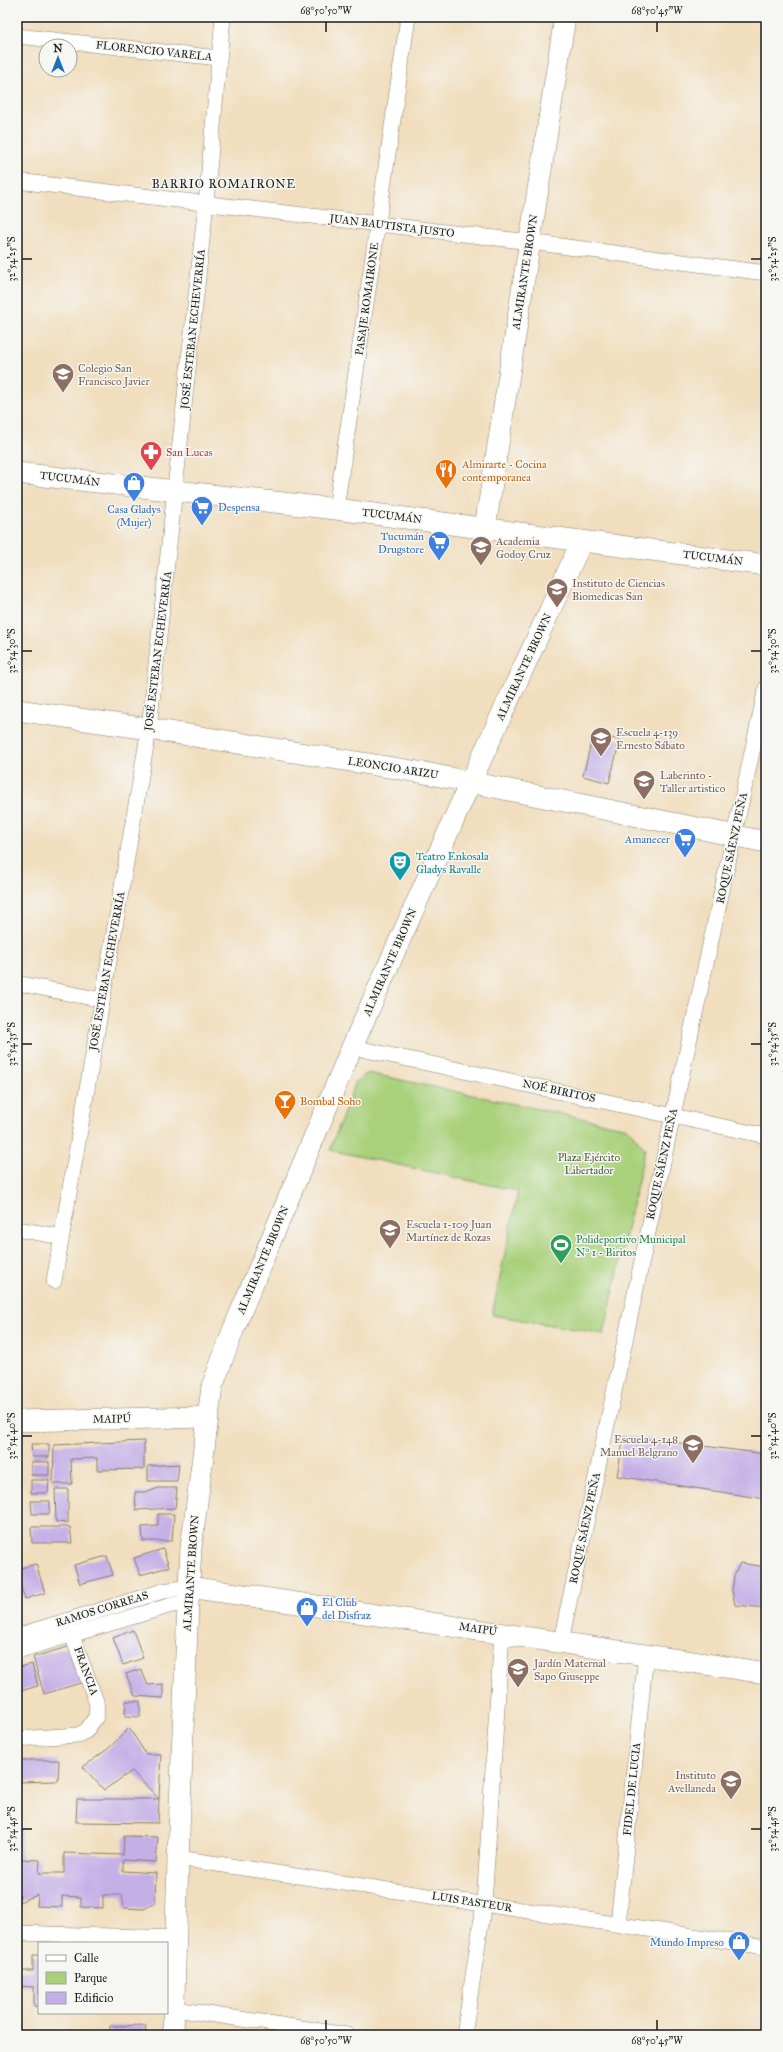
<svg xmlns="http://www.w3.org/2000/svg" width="783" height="2052" font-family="'IM FELL Great Primer',serif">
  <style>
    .green { fill: #a9d17b; stroke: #62764c }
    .building { fill: #c4afe7 }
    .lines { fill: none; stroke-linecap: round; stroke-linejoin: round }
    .street-casing { stroke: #867d6d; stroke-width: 16 }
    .secondary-casing { stroke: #867d6d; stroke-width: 22 }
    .street { stroke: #fff; stroke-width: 15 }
    .secondary { stroke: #fff; stroke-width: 21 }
    .ticks { fill: none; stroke: #1c1c1c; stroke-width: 1.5 }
    .labels { text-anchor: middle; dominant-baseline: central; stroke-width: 3; stroke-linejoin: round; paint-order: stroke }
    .street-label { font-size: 11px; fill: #1c1c1c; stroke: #f6f6f2 }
    .education-label { font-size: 11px; fill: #785e54; stroke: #f6f6f2; text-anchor: start }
    .health-label { font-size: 11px; fill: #be3a42; stroke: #f6f6f2; text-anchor: start }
    .food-label { font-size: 11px; fill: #c56008; stroke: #f6f6f2; text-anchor: start }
    .shop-label { font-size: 11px; fill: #366cbe; stroke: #f6f6f2; text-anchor: end }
    .culture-label { font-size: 11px; fill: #0d838f; stroke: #f6f6f2; text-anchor: start }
    .park-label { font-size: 11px; fill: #4d5b3d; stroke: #f6f6f2 }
    .leisure-label { font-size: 11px; fill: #27864d; stroke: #f6f6f2; text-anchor: start }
    .neighbourhood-label { font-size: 12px; letter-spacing: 1px; fill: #1c1c1c; stroke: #f6f6f2 }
    .neatline { fill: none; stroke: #1c1c1c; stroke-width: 1.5 }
    .ticks-label { font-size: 10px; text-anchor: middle; fill: #1c1c1c }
  </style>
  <rect width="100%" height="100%" fill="#f6f6f2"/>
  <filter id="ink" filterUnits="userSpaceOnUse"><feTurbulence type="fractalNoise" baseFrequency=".025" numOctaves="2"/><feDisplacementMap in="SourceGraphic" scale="8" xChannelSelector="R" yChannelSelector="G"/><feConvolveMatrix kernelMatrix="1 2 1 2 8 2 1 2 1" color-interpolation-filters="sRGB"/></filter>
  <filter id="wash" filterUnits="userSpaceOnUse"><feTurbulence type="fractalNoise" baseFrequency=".012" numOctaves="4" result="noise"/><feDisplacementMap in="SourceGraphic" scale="16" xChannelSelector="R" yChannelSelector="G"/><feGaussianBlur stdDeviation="0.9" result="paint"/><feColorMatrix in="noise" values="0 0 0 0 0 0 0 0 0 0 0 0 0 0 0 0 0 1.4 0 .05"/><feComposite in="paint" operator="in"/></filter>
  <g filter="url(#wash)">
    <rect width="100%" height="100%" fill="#f1debe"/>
    <path class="green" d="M368 1073 628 1128 645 1149 604 1334 492 1315 518 1191 330 1150 356 1081Z"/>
    <g id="blocks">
      <g class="building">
        <path d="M593 734 620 740 609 783 583 776Z"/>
        <path d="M624 1436 766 1454V1499L617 1476Z"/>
        <path d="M144 1441V1469L97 1470V1458L71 1459 72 1484H53L54 1445Z"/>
        <path d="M31 1444H49V1457H32Z"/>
        <rect x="31" y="1462" width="18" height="13"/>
        <path d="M179 1464 177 1481H148V1466Z"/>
        <path d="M31 1480H49L48 1493H31Z"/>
        <path d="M158 1488H177L175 1508 136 1510 135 1492H148Z"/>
        <path d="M55 1489H68V1523L56 1522Z"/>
        <path d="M31 1501H50L49 1514H32Z"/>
        <path d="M158 1514H174L172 1541H143L142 1527 158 1526Z"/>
        <path d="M31 1527H70L72 1543H32Z"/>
        <path d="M163 1549 169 1567 140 1575 134 1558Z"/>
        <path d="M107 1556 113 1575 80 1584 74 1565Z"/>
        <path d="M740 1563 766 1567V1608L735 1605 732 1590 734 1576Z"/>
        <path d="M36 1564 45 1593 25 1599 17 1576V1569Z"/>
        <path d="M133 1630 143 1658 123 1665 113 1638Z"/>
        <path d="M71 1646 84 1682 44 1694 33 1657Z"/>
        <path d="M32 1664 38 1686 17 1692V1668Z"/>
        <path d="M141 1669 148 1685 163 1684V1698L135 1696 126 1674Z"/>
        <path d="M126 1701H140V1717L125 1716Z"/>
        <path d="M129 1728 146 1754H161L159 1799 158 1823 76 1822 77 1799H159L132 1771 104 1790 83 1767 109 1748Z"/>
        <path d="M18 1760H59L58 1781 18 1782Z"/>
        <path d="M17 1830H22L21 1859 40 1860 39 1873H64V1853L123 1855 124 1836 158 1837 156 1862 123 1860V1871L156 1873 155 1903 144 1909 124 1908 122 1895H103V1908L81 1907V1897L62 1896V1907L37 1906 38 1895 19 1902 20 1895H17Z"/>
        <path d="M33 1955H39V2007L34 2006V1987L17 1986V1971H33Z"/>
        <path d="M146 2025 145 2035H110V2026Z"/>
      </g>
    </g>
  </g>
  <g filter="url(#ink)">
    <use href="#blocks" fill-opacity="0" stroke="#867d6d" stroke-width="1"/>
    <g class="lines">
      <g class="street-casing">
        <g id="street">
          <path d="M17 36 219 58"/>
          <path d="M17 181 530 242 766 273"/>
          <path d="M336 509 408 17"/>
          <path d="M17 983 102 1000"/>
          <path d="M352 1047 766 1136"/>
          <path d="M17 1229 62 1237"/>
          <path d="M54 1281 149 729 206 203 223 17"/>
          <path d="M17 1636 163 1591 189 1587"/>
          <path d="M561 1641 673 1115 766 688"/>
          <path d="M17 1651 172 1605 188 1603"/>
          <path d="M17 1739 78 1735 86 1731 96 1717 97 1704 72 1635"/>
          <path d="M178 1858 766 1947"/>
          <path d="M618 1924 646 1654"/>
          <path d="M17 1933 176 1938"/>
          <path d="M175 2009 347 2035"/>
          <path d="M464 2035 484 1904 502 1632"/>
        </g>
      </g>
      <g class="secondary-casing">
        <g id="secondary">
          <path d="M17 473 336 509 766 565"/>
          <path d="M485 528 565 17"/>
          <path d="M17 710 163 731 425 773 766 842"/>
          <path d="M17 1421 207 1417"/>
          <path d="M189 1587 766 1673"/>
          <path d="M173 2035 178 1858 188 1603 191 1548 212 1387 234 1328 352 1047 471 781 582 541"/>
        </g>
      </g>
      <use href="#street" class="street"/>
      <use href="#secondary" class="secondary"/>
    </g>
  </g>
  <path class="ticks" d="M326 22V32M657 22V32M22 259H32M751 259H761M22 651H32M751 651H761M22 1044H32M751 1044H761M22 1436H32M751 1436H761M22 1829H32M751 1829H761M326 2020V2030M657 2020V2030"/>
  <defs>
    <g id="school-pin" transform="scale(1.15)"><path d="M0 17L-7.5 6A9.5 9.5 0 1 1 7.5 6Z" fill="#8d6e63" stroke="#f6f6f2"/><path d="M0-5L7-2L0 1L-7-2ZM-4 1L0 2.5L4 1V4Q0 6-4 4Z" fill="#fff"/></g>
    <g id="pharmacy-pin" transform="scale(1.15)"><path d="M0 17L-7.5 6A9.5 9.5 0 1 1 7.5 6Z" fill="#e0444e" stroke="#f6f6f2"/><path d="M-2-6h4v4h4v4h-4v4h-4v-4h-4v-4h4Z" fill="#fff"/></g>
    <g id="restaurant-pin" transform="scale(1.15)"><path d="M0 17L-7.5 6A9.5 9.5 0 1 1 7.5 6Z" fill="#e8710a" stroke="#f6f6f2"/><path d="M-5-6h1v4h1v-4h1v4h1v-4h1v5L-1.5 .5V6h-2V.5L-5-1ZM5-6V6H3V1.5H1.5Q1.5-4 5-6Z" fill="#fff"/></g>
    <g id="shop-pin" transform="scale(1.15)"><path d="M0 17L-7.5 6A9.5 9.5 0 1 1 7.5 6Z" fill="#3f7fe0" stroke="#f6f6f2"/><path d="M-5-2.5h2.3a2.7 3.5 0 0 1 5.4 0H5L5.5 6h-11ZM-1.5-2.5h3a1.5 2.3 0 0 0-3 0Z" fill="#fff"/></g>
    <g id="supermarket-pin" transform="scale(1.15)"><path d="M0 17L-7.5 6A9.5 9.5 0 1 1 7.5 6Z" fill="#3f7fe0" stroke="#f6f6f2"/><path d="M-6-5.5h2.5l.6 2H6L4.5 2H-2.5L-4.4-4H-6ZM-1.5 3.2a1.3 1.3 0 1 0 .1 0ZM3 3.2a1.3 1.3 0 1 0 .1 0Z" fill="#fff"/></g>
    <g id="university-pin" transform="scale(1.15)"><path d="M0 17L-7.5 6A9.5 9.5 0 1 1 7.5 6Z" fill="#8d6e63" stroke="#f6f6f2"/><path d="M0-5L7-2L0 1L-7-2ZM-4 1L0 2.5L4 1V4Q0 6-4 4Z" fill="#fff"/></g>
    <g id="theatre-pin" transform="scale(1.15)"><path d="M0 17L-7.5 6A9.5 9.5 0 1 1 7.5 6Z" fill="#0f9aa8" stroke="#f6f6f2"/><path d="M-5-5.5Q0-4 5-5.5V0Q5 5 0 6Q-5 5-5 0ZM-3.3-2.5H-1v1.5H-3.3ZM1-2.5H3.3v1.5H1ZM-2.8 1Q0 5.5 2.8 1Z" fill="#fff"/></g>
    <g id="bar-pin" transform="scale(1.15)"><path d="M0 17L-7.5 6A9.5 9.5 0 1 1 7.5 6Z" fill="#e8710a" stroke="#f6f6f2"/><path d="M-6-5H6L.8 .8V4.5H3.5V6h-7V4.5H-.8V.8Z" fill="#fff"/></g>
    <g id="stadium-pin" transform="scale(1.15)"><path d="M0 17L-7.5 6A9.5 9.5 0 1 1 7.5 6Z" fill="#2e9e5b" stroke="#f6f6f2"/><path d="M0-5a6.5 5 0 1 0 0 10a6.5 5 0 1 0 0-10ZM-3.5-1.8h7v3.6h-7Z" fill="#fff"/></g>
  </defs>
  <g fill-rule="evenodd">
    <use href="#school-pin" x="63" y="374"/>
    <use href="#pharmacy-pin" x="151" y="452"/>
    <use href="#restaurant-pin" x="446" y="470"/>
    <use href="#shop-pin" x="134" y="483"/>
    <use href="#supermarket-pin" x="202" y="507"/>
    <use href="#supermarket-pin" x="439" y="542"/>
    <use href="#school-pin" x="481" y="547"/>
    <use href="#university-pin" x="557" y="589"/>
    <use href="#school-pin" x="601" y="738"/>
    <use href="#school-pin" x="644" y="781"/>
    <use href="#supermarket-pin" x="685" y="839"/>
    <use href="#theatre-pin" x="400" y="862"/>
    <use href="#bar-pin" x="285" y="1101"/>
    <use href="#school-pin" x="390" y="1230"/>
    <use href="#stadium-pin" x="561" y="1245"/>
    <use href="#school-pin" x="693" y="1445"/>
    <use href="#shop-pin" x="307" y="1608"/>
    <use href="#school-pin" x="518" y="1669"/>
    <use href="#university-pin" x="731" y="1781"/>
    <use href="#shop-pin" x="739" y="1942"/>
  </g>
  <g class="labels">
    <g class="street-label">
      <text transform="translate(154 51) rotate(6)">FLORENCIO VARELA</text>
      <text transform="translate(392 226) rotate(7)">JUAN BAUTISTA JUSTO</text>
      <text transform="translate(525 272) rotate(-81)">ALMIRANTE BROWN</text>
      <text transform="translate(367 299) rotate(-82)">PASAJE ROMAIRONE</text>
      <text transform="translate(193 329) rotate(-84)">JOSÉ ESTEBAN ECHEVERRÍA</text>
      <text transform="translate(70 479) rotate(7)">TUCUMÁN</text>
      <text transform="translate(392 516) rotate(7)">TUCUMÁN</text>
      <text transform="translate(713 558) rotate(7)">TUCUMÁN</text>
      <text transform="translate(158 651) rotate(-83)">JOSÉ ESTEBAN ECHEVERRÍA</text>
      <text transform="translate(524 667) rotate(-65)">ALMIRANTE BROWN</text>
      <text transform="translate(393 768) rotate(9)">LEONCIO ARIZU</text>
      <text transform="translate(732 848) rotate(-78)">ROQUE SÁENZ PEÑA</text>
      <text transform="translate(390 962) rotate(-66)">ALMIRANTE BROWN</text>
      <text transform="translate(107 971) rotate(-80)">JOSÉ ESTEBAN ECHEVERRÍA</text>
      <text transform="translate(559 1091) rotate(12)">NOÉ BIRITOS</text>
      <text transform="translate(662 1164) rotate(-78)">ROQUE SÁENZ PEÑA</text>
      <text transform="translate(263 1260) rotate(-67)">ALMIRANTE BROWN</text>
      <text transform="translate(112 1419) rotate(-1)">MAIPÚ</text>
      <text transform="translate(585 1528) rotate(-78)">ROQUE SÁENZ PEÑA</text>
      <text transform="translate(191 1573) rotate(-86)">ALMIRANTE BROWN</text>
      <text transform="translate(102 1609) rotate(-17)">RAMOS CORREAS</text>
      <text transform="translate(478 1629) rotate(8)">MAIPÚ</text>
      <text transform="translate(86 1671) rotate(70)">FRANCIA</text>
      <text transform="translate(632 1789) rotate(-84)">FIDEL DE LUCIA</text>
      <text transform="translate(472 1902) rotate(9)">LUIS PASTEUR</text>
    </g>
    <g class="education-label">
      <text x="78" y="368">Colegio San<tspan x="78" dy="13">Francisco Javier</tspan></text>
      <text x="496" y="541">Academia<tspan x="496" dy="13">Godoy Cruz</tspan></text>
      <text x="572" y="583">Instituto de Ciencias<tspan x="572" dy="13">Biomedicas San</tspan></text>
      <text x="616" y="732">Escuela 4-139<tspan x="616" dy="13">Ernesto Sábato</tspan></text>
      <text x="660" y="775">Laberinto -<tspan x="660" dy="13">Taller artistico</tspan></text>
      <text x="406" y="1224">Escuela 1-109 Juan<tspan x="406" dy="13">Martínez de Rozas</tspan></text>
      <text x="678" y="1439" text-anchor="end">Escuela 4-148<tspan x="678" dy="13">Manuel Belgrano</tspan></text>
      <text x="534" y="1663">Jardín Maternal<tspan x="534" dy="13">Sapo Giuseppe</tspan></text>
      <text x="716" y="1775" text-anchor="end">Instituto<tspan x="716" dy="13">Avellaneda</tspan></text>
    </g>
    <g class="health-label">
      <text x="166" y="452">San Lucas</text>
    </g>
    <g class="food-label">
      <text x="462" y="464">Almirarte - Cocina<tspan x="462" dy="13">contemporanea</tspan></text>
      <text x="300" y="1101">Bombal Soho</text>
    </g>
    <g class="shop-label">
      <text x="218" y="507" text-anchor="start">Despensa</text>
      <text x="134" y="509" text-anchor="middle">Casa Gladys<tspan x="134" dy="13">(Mujer)</tspan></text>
      <text x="424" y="536">Tucumán<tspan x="424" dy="13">Drugstore</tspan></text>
      <text x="670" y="839">Amanecer</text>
      <text x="322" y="1602" text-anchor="start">El Club<tspan x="322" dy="13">del Disfraz</tspan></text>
      <text x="724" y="1942">Mundo Impreso</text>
    </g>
    <g class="culture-label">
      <text x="416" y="856">Teatro Enkosala<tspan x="416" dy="13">Gladys Ravalle</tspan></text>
    </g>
    <g class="park-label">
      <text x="589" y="1157">Plaza Ejército<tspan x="589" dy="13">Libertador</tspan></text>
    </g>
    <g class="leisure-label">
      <text x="576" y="1239">Polideportivo Municipal<tspan x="576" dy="13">N° 1 - Biritos</tspan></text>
    </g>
    <g class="neighbourhood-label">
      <text x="224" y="184">BARRIO ROMAIRONE</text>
    </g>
  </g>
  <rect width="783" height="2052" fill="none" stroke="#f6f6f2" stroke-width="44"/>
  <rect x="38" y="1942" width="130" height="72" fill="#f6f6f2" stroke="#9f9f9c"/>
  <rect x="46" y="1955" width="20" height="6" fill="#ffffff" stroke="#9f9f9c"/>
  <text x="74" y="1962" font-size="12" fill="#1c1c1c">Calle</text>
  <rect x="46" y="1972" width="20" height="12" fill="#a9d17b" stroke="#9f9f9c"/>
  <text x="74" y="1982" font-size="12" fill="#1c1c1c">Parque</text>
  <rect x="46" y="1992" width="20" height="12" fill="#c4afe7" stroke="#9f9f9c"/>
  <text x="74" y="2002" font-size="12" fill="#1c1c1c">Edificio</text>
  <g transform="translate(58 58)"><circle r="19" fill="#f6f6f2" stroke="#9f9f9c"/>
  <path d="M0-3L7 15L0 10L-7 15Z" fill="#1f6fb2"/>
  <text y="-6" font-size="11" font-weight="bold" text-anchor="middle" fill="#1c1c1c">N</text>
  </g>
  <rect x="22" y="22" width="739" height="2008" class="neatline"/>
  <g class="ticks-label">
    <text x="326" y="14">68°50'50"W</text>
    <text x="657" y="14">68°50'45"W</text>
    <text transform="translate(11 259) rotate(-90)" y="4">32°54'25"S</text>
    <text transform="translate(772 259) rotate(-90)" y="4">32°54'25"S</text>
    <text transform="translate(11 651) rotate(-90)" y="4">32°54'30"S</text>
    <text transform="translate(772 651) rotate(-90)" y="4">32°54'30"S</text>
    <text transform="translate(11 1044) rotate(-90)" y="4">32°54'35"S</text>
    <text transform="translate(772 1044) rotate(-90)" y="4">32°54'35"S</text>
    <text transform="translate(11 1436) rotate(-90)" y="4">32°54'40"S</text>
    <text transform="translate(772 1436) rotate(-90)" y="4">32°54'40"S</text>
    <text transform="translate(11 1829) rotate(-90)" y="4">32°54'45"S</text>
    <text transform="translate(772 1829) rotate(-90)" y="4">32°54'45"S</text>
    <text x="326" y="2044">68°50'50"W</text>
    <text x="657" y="2044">68°50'45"W</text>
  </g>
</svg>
